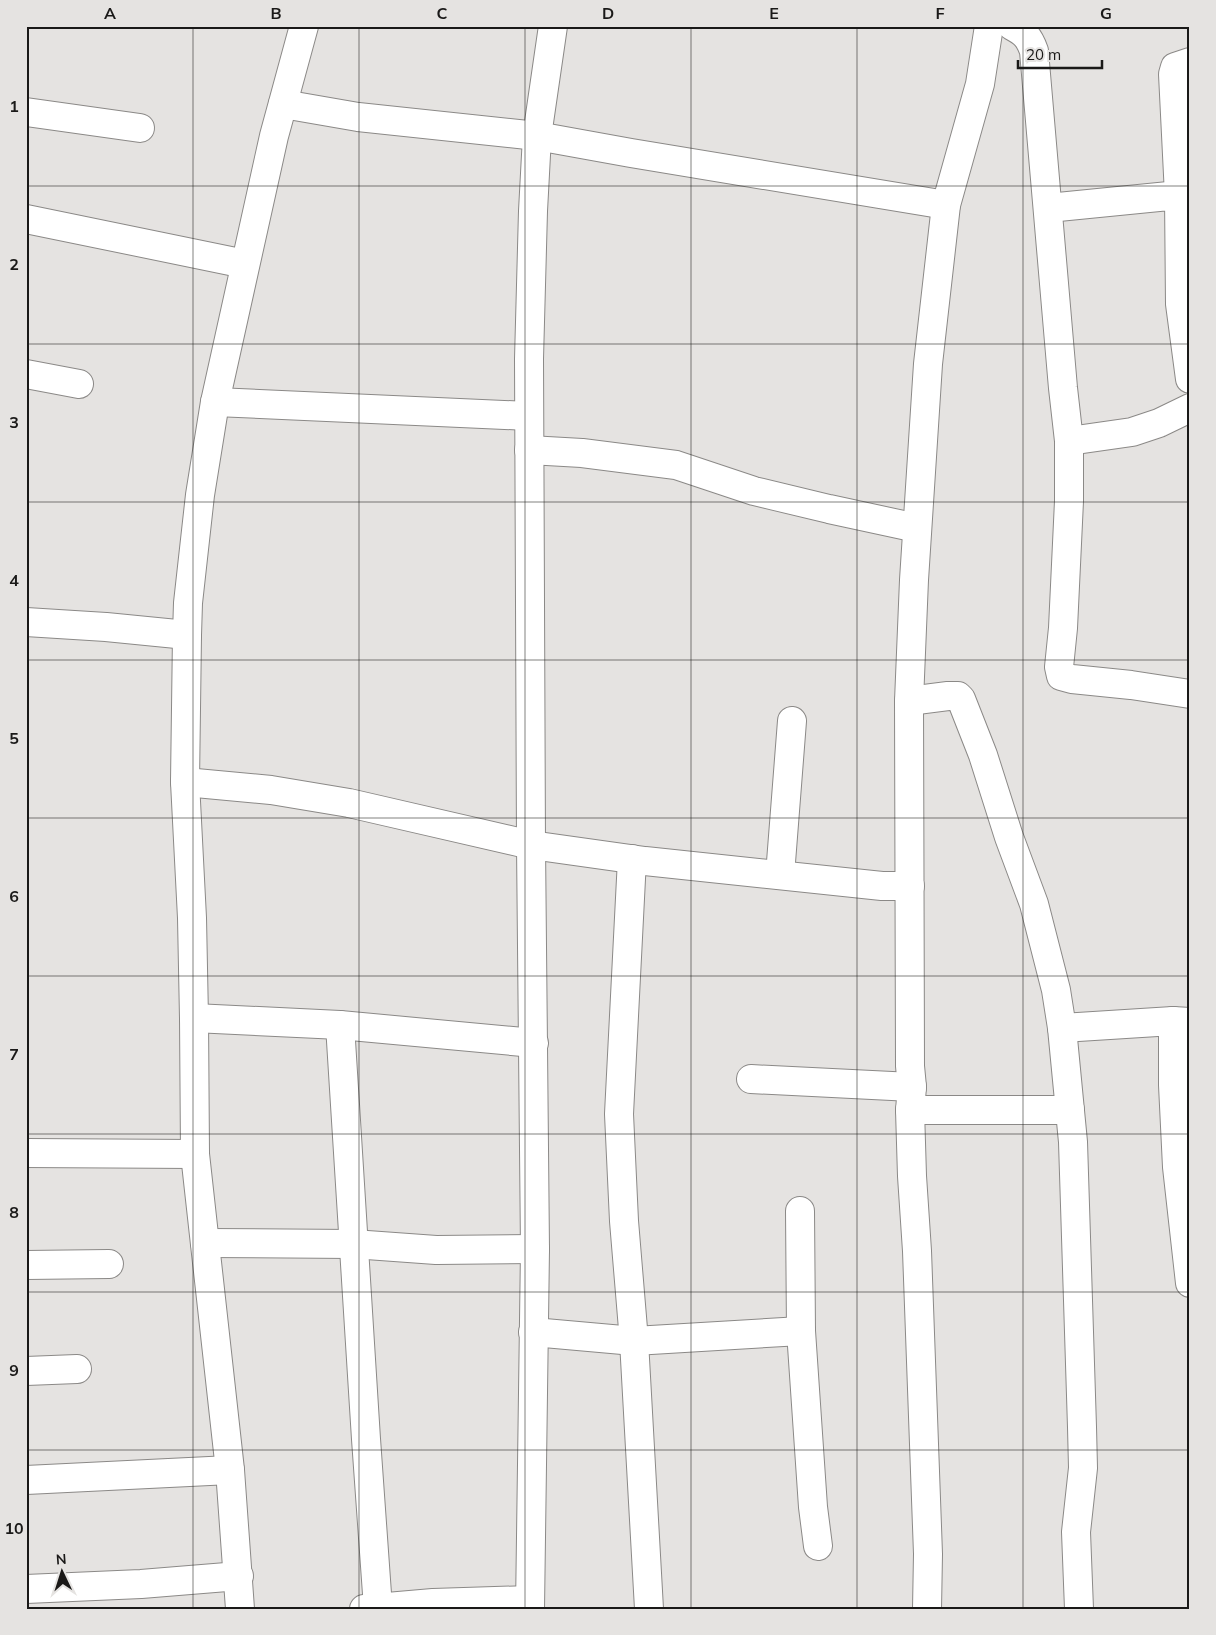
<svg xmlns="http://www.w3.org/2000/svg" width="1216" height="1635" font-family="Mulish,sans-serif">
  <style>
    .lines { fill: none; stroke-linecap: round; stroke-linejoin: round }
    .minor-casing { stroke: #8b8987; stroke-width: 30 }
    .minor { stroke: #fff; stroke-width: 28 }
    .grid { fill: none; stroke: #1a1918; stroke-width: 1; stroke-opacity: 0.55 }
    .neatline { fill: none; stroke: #1a1918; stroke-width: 2 }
    .grid-label { font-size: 16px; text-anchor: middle; font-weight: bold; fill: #1a1918 }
  </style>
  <rect width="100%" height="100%" fill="#e5e3e1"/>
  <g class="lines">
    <g class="minor-casing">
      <g id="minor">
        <path d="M1012 26C1025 33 1029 37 1034 51L1063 388 1069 441V501L1063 628 1059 667 1061 676 1072 679 1131 685 1190 694"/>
        <path d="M283 104 358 117 537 136 631 153 946 205"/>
        <path d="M26 112 140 128"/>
        <path d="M1179 195 1173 74 1175 67 1190 62"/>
        <path d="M1048 208 1179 195 1180 304 1190 379"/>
        <path d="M26 219 245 264"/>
        <path d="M26 374 79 384"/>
        <path d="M215 402 528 416"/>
        <path d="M1069 441 1132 432 1159 423 1190 408"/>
        <path d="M529 450 582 453 676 465 754 491 829 509 917 528"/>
        <path d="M26 622 106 627 187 635"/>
        <path d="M909 701 948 696H958L961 699 983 755 1009 837 1034 904 1056 990 1062 1028 1073 1142 1082 1427 1083 1468 1076 1532 1079 1609"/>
        <path d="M185 782 271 790 349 803 531 845 645 861 882 886H910"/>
        <path d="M632 859 619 1114 624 1221 634 1341 649 1609"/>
        <path d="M780 875 792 721"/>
        <path d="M194 1018 340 1025 534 1043"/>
        <path d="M1173 1021V1085L1177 1167 1190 1283"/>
        <path d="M340 1025 366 1439 378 1608"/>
        <path d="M1062 1028 1173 1021 1190 1022"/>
        <path d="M751 1079 912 1087"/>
        <path d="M910 1110H1070"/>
        <path d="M26 1153 195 1154"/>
        <path d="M800 1211 801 1331 813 1507 818 1546"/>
        <path d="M205 1243 353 1244 436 1250 535 1249"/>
        <path d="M26 1265 109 1264"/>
        <path d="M533 1332 634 1341 801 1331"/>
        <path d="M26 1371 77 1369"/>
        <path d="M26 1480 230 1470"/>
        <path d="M26 1589 141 1584 239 1576"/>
        <path d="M240 1609 230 1470 195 1154 194 1018 192 918 185 782 187 635 188 603 200 495 215 402 274 136 304 26"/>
        <path d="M364 1609 433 1603 530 1600"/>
        <path d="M530 1609 535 1249 531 845 529 359 533 211 537 136 553 26"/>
        <path d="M927 1609 928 1554 917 1251 912 1176 910 1110 912 1087 910 1066 909 701 914 580 928 364 946 205 980 84 989 26"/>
      </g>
    </g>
    <use href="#minor" class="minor"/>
  </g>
  <path class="grid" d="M193 26V1609M359 26V1609M525 26V1609M691 26V1609M857 26V1609M1023 26V1609M26 186H1190M26 344H1190M26 502H1190M26 660H1190M26 818H1190M26 976H1190M26 1134H1190M26 1292H1190M26 1450H1190"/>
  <rect width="1216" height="1635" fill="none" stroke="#e5e3e1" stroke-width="55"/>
  <g transform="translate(62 1572) rotate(356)" stroke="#e5e3e1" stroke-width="4" paint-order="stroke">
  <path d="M0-4L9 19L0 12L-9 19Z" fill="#1a1918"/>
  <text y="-8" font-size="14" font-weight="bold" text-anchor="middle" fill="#1a1918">N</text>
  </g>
  <path d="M1018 60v8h84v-8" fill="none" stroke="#1a1918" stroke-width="2.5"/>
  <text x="1026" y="60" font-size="15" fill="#1a1918" stroke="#e5e3e1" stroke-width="4" paint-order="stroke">20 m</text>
  <rect x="28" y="28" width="1160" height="1580" class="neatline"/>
  <g class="grid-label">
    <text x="110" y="19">A</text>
    <text x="276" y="19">B</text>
    <text x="442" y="19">C</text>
    <text x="608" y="19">D</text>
    <text x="774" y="19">E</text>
    <text x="940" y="19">F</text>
    <text x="1106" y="19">G</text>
    <text x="14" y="112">1</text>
    <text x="14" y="270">2</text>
    <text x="14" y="428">3</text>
    <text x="14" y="586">4</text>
    <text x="14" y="744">5</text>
    <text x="14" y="902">6</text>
    <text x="14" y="1060">7</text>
    <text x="14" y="1218">8</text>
    <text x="14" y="1376">9</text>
    <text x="14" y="1534">10</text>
  </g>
</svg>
